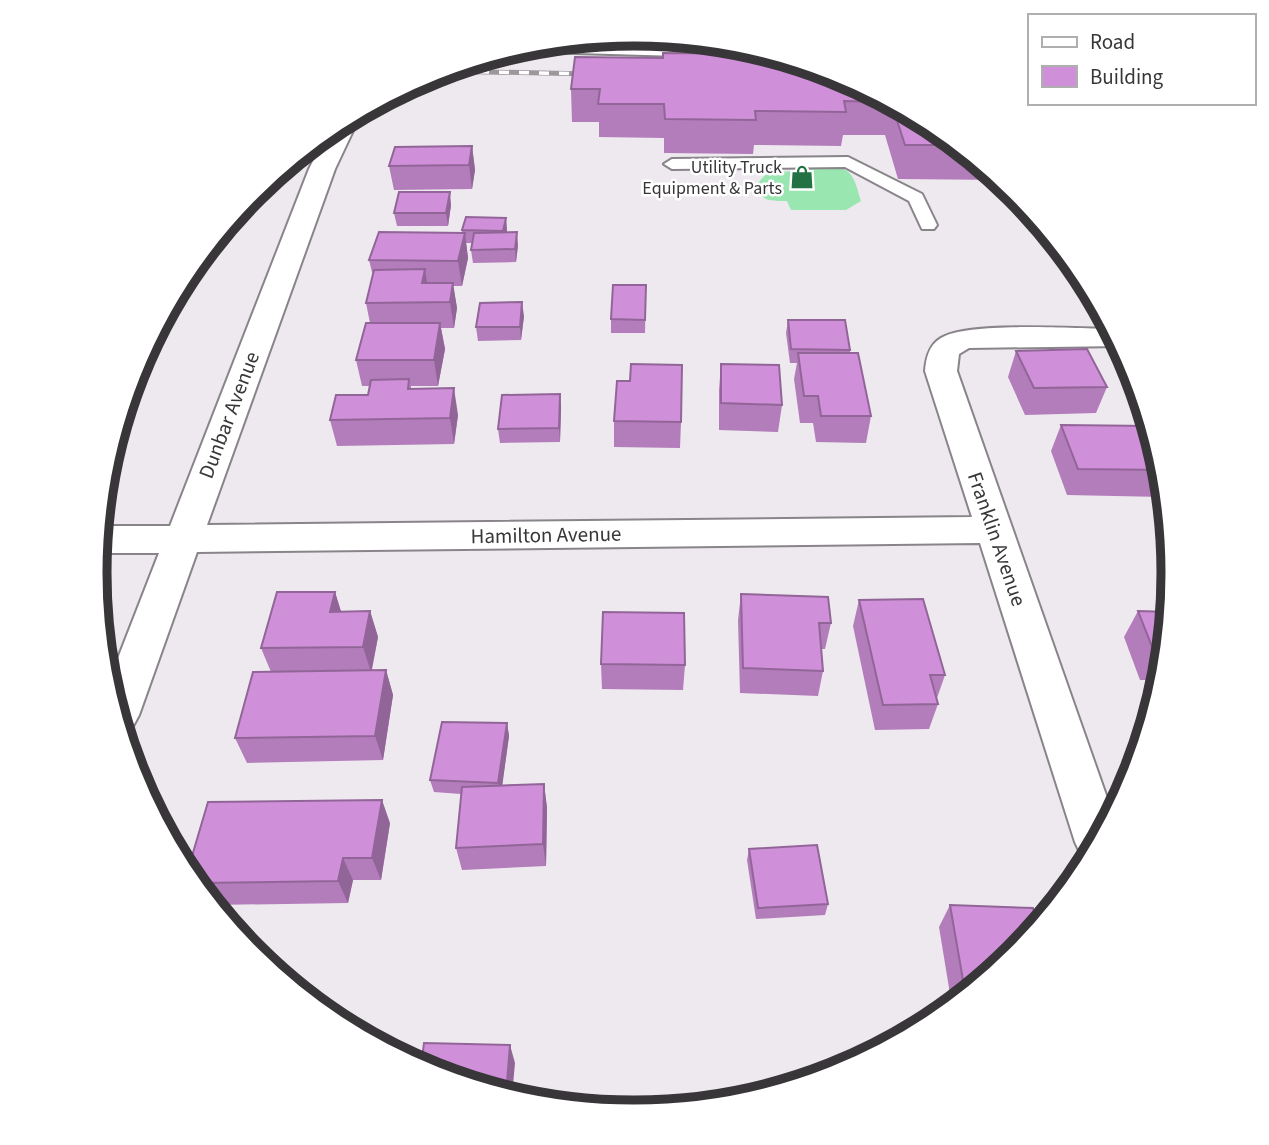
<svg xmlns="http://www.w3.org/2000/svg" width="1269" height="1145" font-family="'Source Sans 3',sans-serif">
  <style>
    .green { fill: #9ae6b1 }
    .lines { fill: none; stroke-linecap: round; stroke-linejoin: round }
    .service-casing { stroke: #888489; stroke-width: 4 }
    .minor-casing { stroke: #888489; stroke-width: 4 }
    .service { fill: #fff; fill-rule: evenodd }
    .minor { fill: #fff; fill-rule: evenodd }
    .rail-casing { stroke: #9b979b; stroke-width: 5 }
    .rail { stroke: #fff; stroke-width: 3.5; stroke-dasharray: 10; stroke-linecap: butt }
    .wall { fill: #b37cbb }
    .shaded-wall { fill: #926598 }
    .building { fill: #d090d9; stroke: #926598; stroke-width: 2 }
    .labels { text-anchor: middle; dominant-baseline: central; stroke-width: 5; stroke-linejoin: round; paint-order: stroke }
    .far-poi-label { font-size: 18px; fill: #383638; stroke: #fff; text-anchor: end }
    .street-label { font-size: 21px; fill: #383638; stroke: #fff }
    .rim { fill: none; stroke: #383638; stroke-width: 9 }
  </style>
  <rect width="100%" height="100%" fill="#eee9ef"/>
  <g class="green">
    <path d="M634 33 740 44 754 48 533 43Z"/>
    <path d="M833 166C855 169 855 183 861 201L846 210H791L787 201C770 201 761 202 756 185L766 174Z"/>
  </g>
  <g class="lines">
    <g class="service-casing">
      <g id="service">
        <path d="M524 45 763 51 783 57 777 59 506 51Z"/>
        <path d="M848 157 922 194 937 225 934 229H922L909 201 845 167 672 169 664 164 672 159Z"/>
      </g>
    </g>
    <g class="minor-casing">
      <path id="minor" d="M355 113 359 118 335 169 207 525 972 517 925 371C926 358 929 345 941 338 968 321 1076 329 1113 329L1122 346 969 348 959 354 957 371 1113 815 1089 860 1082 857 1075 842 980 543 197 552 139 715 132 728 122 731 108 684 159 553H97L100 526H170L309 169 330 128Z"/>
    </g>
    <use href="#service" class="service"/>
    <use href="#minor" class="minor"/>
    <g class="rail-casing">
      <path id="rail" d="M439 71 591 74"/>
    </g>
    <use href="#rail" class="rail"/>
  </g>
  <g class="wall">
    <path d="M841 74 934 124 1003 180 898 179 885 135H843L841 146 754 145 753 154 664 153V138L599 137V122H572L571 89Z"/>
    <path d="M472 146 475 170 472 189 394 190 389 166Z"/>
    <path d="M451 205 448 226H397L394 213Z"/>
    <path d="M506 218 507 232 518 245 516 262 473 263 471 250 472 243H466L468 258 462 286H453L457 308 454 328H441L445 349 438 386H411V389L458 415 454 444 337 446 330 420 368 395 370 386H362L356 360 370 323 366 303 373 276 369 260 462 233V230Z"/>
    <path d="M646 285 645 333H611V319Z"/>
    <path d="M524 316 521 340 478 341 476 327Z"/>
    <path d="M788 320 850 350V353L871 416 866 443 816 442 813 423H800L794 379 797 363H790L786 333Z"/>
    <path d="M1016 351 1107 387 1096 413 1025 415 1008 377Z"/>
    <path d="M721 364 782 405 778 432 719 430V390Z"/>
    <path d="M560 394 561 407 560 442 500 443 498 429Z"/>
    <path d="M614 421 681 422 680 448 614 447Z"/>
    <path d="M1061 425 1163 468 1166 492 1163 497 1067 495 1051 451Z"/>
    <path d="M335 592 341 612 370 611 378 637 372 670H386L393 695 383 760 247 763 235 738 271 672 261 648Z"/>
    <path d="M741 594 831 623 825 649H821L823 671 818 696 740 693 738 620Z"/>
    <path d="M859 600 945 675 937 698 938 704 929 729 875 730 853 626Z"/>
    <path d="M1138 611 1170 612 1163 680H1140L1124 637Z"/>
    <path d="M601 664 685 665 683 690 602 689Z"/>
    <path d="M507 723 509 736 502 785 544 784 547 808 546 866 462 870 456 848 461 794 434 792 430 780Z"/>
    <path d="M390 823 381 880H353L348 903 213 905 187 873Z"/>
    <path d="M749 849 828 904 825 915 756 919 747 860Z"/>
    <path d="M950 905 1016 954 960 1000H951L939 927Z"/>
  </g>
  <g class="shaded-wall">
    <path d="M472 146 475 170 472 189 469 165Z"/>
    <path d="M450 192 451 205 448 226 446 213Z"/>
    <path d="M506 218 507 231 504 244 503 231Z"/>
    <path d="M517 232 518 245 516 262 515 249Z"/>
    <path d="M465 233 468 258 462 286 458 261Z"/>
    <path d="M425 269 429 295 422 283Z"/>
    <path d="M453 283 457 308 454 328 450 302Z"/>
    <path d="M172 299 173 301 161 327 159 324Z"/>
    <path d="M522 302 524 316 521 340 520 327Z"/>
    <path d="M440 323 445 349 438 386 434 360Z"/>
    <path d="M454 388 458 415 454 444 450 418Z"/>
    <path d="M560 394 561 407 560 442 559 428Z"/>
    <path d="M335 592 343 618 330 612Z"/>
    <path d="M370 611 378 637 371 672 363 647Z"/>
    <path d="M386 670 393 695 383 760 375 736Z"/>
    <path d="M507 723 509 736 501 795 498 783Z"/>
    <path d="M544 784 547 808 546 866 543 844Z"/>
    <path d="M382 800 390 823 381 880 372 858Z"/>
    <path d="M343 858 353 880 348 903 338 881Z"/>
    <path d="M510 1045 515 1063 512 1096 506 1094Z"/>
  </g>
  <g class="building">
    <path d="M663 53 775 54 841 74 934 124 960 145H905L891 102 844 101 846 112 755 111 756 120 665 119 664 104H598L600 89H571L575 57 663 58Z"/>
    <path d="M472 146 469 165 389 166 395 147Z"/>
    <path d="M399 192H450L446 213H394Z"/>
    <path d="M466 217 506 218 503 231 462 230Z"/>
    <path d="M379 232 465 233 458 261 369 260Z"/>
    <path d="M517 232 515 249 471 250 474 233Z"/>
    <path d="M425 269 422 283H453L450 302 366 303 374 270Z"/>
    <path d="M613 285H646L645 320 611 319Z"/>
    <path d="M522 302 520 327H476L480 303Z"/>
    <path d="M788 320H845L850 350 791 349Z"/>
    <path d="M366 323H440L434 360H356Z"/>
    <path d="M1087 349 1107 387 1034 388 1016 351Z"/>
    <path d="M798 353H858L871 416H821L818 396H804Z"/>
    <path d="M631 364 682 365 681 422 614 421 617 381H630Z"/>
    <path d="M721 364 779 365 782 405 721 403Z"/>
    <path d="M409 379 408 389 454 388 450 418 330 420 336 395H368L371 380Z"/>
    <path d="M560 394 559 428 498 429 502 395Z"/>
    <path d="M1061 425 1151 426 1164 470 1078 469Z"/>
    <path d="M277 592H335L330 612 370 611 363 647 261 648Z"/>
    <path d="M741 594 828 597 831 623H819L823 671 743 668Z"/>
    <path d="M923 599 945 675H930L938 704 883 705 859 600Z"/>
    <path d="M1138 611 1170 612 1166 655 1155 654Z"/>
    <path d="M603 612 684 613 685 665 601 664Z"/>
    <path d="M386 670 375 736 235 738 253 672Z"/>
    <path d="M442 722 507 723 498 783 430 780Z"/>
    <path d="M544 784 543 844 456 848 462 787Z"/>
    <path d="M382 800 372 858H343L338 881 195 883 187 873 208 802Z"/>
    <path d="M817 845 828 904 758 908 749 849Z"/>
    <path d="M950 905 1033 908 1038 927 1016 954 984 980H963Z"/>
    <path d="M424 1043 510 1045 506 1094 428 1071 421 1067Z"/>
  </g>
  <defs>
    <g id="shop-bare" transform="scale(1.89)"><path d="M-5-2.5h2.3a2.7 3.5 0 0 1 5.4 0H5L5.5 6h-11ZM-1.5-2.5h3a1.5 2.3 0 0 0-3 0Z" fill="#237243" stroke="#fff" stroke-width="2.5" paint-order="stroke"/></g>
  </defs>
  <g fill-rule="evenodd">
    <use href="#shop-bare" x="802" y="177"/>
  </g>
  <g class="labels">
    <g class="far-poi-label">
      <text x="782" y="167">Utility Truck<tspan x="782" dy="21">Equipment &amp; Parts</tspan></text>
    </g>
    <g class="street-label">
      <text transform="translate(229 415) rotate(-69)">Dunbar Avenue</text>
      <text transform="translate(546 535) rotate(-1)">Hamilton Avenue</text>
      <text transform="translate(997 539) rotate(71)">Franklin Avenue</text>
    </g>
  </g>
  <path d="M0 0H1269V1145H0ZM107 573a527 527 0 1 1 1054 0a527 527 0 1 1-1054 0Z" fill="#fff" fill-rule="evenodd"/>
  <path class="rim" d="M107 573a527 527 0 1 1 1054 0a527 527 0 1 1-1054 0Z"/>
  <rect x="1028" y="14" width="228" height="91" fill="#ffffff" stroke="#afafaf" stroke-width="2"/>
  <rect x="1042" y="37" width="35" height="10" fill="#ffffff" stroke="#afafaf" stroke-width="2"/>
  <text x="1090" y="49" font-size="21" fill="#383638">Road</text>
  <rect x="1042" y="66" width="35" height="21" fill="#d090d9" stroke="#afafaf" stroke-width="2"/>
  <text x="1090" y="84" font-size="21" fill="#383638">Building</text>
</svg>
